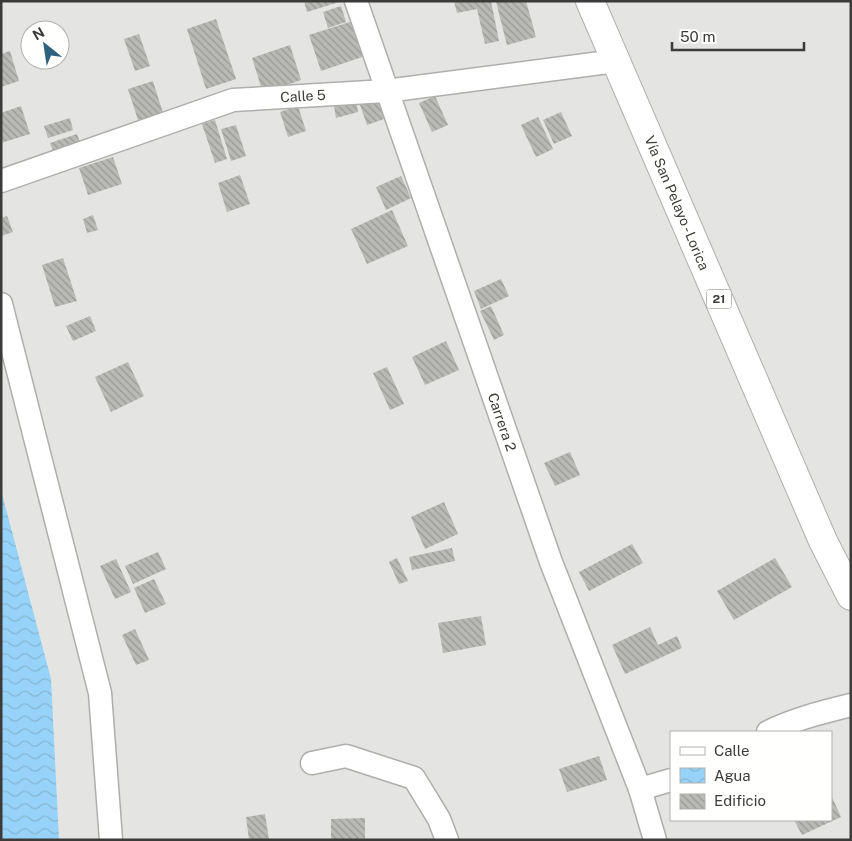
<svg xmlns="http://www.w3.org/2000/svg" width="852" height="841" font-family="'Public Sans',sans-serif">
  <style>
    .water { fill: url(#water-waves) }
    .building { fill: url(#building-back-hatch) }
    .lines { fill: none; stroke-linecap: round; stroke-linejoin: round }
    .minor-casing { stroke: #aeafac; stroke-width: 25 }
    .major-casing { stroke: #aeafac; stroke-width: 30 }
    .minor { stroke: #fff; stroke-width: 22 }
    .major { stroke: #fff; stroke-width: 28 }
    .labels { text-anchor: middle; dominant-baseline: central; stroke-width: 4; stroke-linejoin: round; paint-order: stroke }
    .shield { fill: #fffffe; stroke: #767675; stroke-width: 1 }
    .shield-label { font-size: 12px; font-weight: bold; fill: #3b3b3a }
    .street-label { font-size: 14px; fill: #3b3b3a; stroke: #fffffe }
  </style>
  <defs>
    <pattern id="water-waves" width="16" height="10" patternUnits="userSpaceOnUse" patternTransform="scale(1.25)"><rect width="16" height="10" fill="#97d3f8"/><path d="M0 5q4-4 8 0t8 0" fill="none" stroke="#83b6d5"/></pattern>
    <pattern id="building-back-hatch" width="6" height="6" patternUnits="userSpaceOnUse" patternTransform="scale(1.25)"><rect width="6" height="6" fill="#b9b9b6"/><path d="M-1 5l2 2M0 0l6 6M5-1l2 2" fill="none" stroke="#989895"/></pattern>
  </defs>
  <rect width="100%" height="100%" fill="#e4e5e2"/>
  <path class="water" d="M1 490 51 679 59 840H1Z"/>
  <g class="building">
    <path d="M304 1H339V2L307 12Z"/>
    <path d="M454 1H491L499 41 485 44 477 9 457 13Z"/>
    <path d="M526 1 536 37 507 45 496 2Z"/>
    <path d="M341 6 346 22 328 28 323 12Z"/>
    <path d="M216 19 236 79 206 89 187 29Z"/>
    <path d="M356 20 368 55 321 71 309 35Z"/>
    <path d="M139 34 150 66 135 71 124 39Z"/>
    <path d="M290 45 301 80 263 93 252 58Z"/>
    <path d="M10 51 19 81 1 87V54Z"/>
    <path d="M153 81 163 113 138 120 128 89Z"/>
    <path d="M435 96 448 125 432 132 419 103Z"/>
    <path d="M377 97 384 119 367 125 359 102Z"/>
    <path d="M356 100 358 112 336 118 334 106Z"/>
    <path d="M21 106 30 134 1 143V113Z"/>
    <path d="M298 106 306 131 288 137 280 112Z"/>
    <path d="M561 112 572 136 554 144 543 120Z"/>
    <path d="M538 117 553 149 536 157 521 125Z"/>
    <path d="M70 118 73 130 48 138 44 126Z"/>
    <path d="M215 120 227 159 215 163 202 124Z"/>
    <path d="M236 125 246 156 231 161 221 129Z"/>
    <path d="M77 134 81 145 54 154 50 143Z"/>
    <path d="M113 157 122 184 88 195 79 168Z"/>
    <path d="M240 175 250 204 227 212 218 183Z"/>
    <path d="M401 176 411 198 386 210 376 187Z"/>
    <path d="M392 210 408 246 367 264 351 229Z"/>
    <path d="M93 215 98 230 87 233 83 219Z"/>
    <path d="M7 216 13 232 1 236V218Z"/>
    <path d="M63 258 77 301 55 307 42 265Z"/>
    <path d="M501 279 509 296 481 309 474 291Z"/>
    <path d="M491 306 504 335 494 340 480 311Z"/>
    <path d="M90 316 96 331 73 341 66 326Z"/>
    <path d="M446 341 459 370 425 385 412 357Z"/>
    <path d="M128 362 144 396 111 412 95 377Z"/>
    <path d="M387 367 404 404 390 410 373 373Z"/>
    <path d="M570 452 580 475 555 486 544 463Z"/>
    <path d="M444 502 458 534 425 549 411 517Z"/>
    <path d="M632 544 643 563 589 591 579 572Z"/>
    <path d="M452 548 455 561 412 570 409 557Z"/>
    <path d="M158 552 166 569 133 584 125 566Z"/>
    <path d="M397 558 408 581 399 584 389 562Z"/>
    <path d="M775 558 792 587 734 620 717 591Z"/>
    <path d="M116 559 131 592 115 599 100 566Z"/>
    <path d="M154 579 166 604 145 613 134 588Z"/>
    <path d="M481 616 486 645 443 653 438 623Z"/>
    <path d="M650 627 658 645 677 636 682 648 625 674 612 645Z"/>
    <path d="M135 629 149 660 136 665 122 635Z"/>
    <path d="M599 756 607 780 567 792 559 769Z"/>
    <path d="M831 795 841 817 802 835 794 820H831Z"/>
    <path d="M265 814 269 840H249L246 817Z"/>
    <path d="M365 818V840H331V819Z"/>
  </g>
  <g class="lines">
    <g class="minor-casing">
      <g id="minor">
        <path d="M356 1 551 562 640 789 655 840"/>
        <path d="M1 181 233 100 386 91 616 61"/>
        <path d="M1 304 100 693 111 840"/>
        <path d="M768 732C794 719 823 712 851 705"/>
        <path d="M312 763 346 756 414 778 439 819 447 840"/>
        <path d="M640 789 671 780"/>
      </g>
    </g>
    <g class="major-casing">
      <path id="major" d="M590 1 823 541 851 596"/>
    </g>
    <use href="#minor" class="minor"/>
    <use href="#major" class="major"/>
  </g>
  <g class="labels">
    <rect class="shield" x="706.5" y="289.5" width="25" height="19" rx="4"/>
    <g class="shield-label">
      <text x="719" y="299">21</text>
    </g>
    <g class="street-label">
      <text transform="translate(303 96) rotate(-3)">Calle 5</text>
      <text transform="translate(677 203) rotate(67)">Vía San Pelayo - Lorica</text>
      <text transform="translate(502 422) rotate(71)">Carrera 2</text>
    </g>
  </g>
  <rect width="852" height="841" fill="none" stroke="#3b3b3a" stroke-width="5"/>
  <rect x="670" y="731" width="162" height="90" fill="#fffffe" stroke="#b1b1b0"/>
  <rect x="680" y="747" width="25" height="8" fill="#ffffff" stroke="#b1b1b0"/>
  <text x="714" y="756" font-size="15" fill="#3b3b3a">Calle</text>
  <rect x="680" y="768" width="25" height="15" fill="url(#water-waves)" stroke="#b1b1b0"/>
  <text x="714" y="781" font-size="15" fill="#3b3b3a">Agua</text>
  <rect x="680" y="794" width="25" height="15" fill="url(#building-back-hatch)" stroke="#b1b1b0"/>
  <text x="714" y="806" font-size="15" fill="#3b3b3a">Edificio</text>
  <g transform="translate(45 45) rotate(330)"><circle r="24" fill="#fffffe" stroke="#b1b1b0"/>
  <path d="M0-4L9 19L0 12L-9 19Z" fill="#2e617e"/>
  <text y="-8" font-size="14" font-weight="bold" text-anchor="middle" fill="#3b3b3a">N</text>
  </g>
  <path d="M672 42v8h132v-8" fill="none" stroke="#3b3b3a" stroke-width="2.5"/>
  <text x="680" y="42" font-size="15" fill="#3b3b3a" stroke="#fffffe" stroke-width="4" paint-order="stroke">50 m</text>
</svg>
